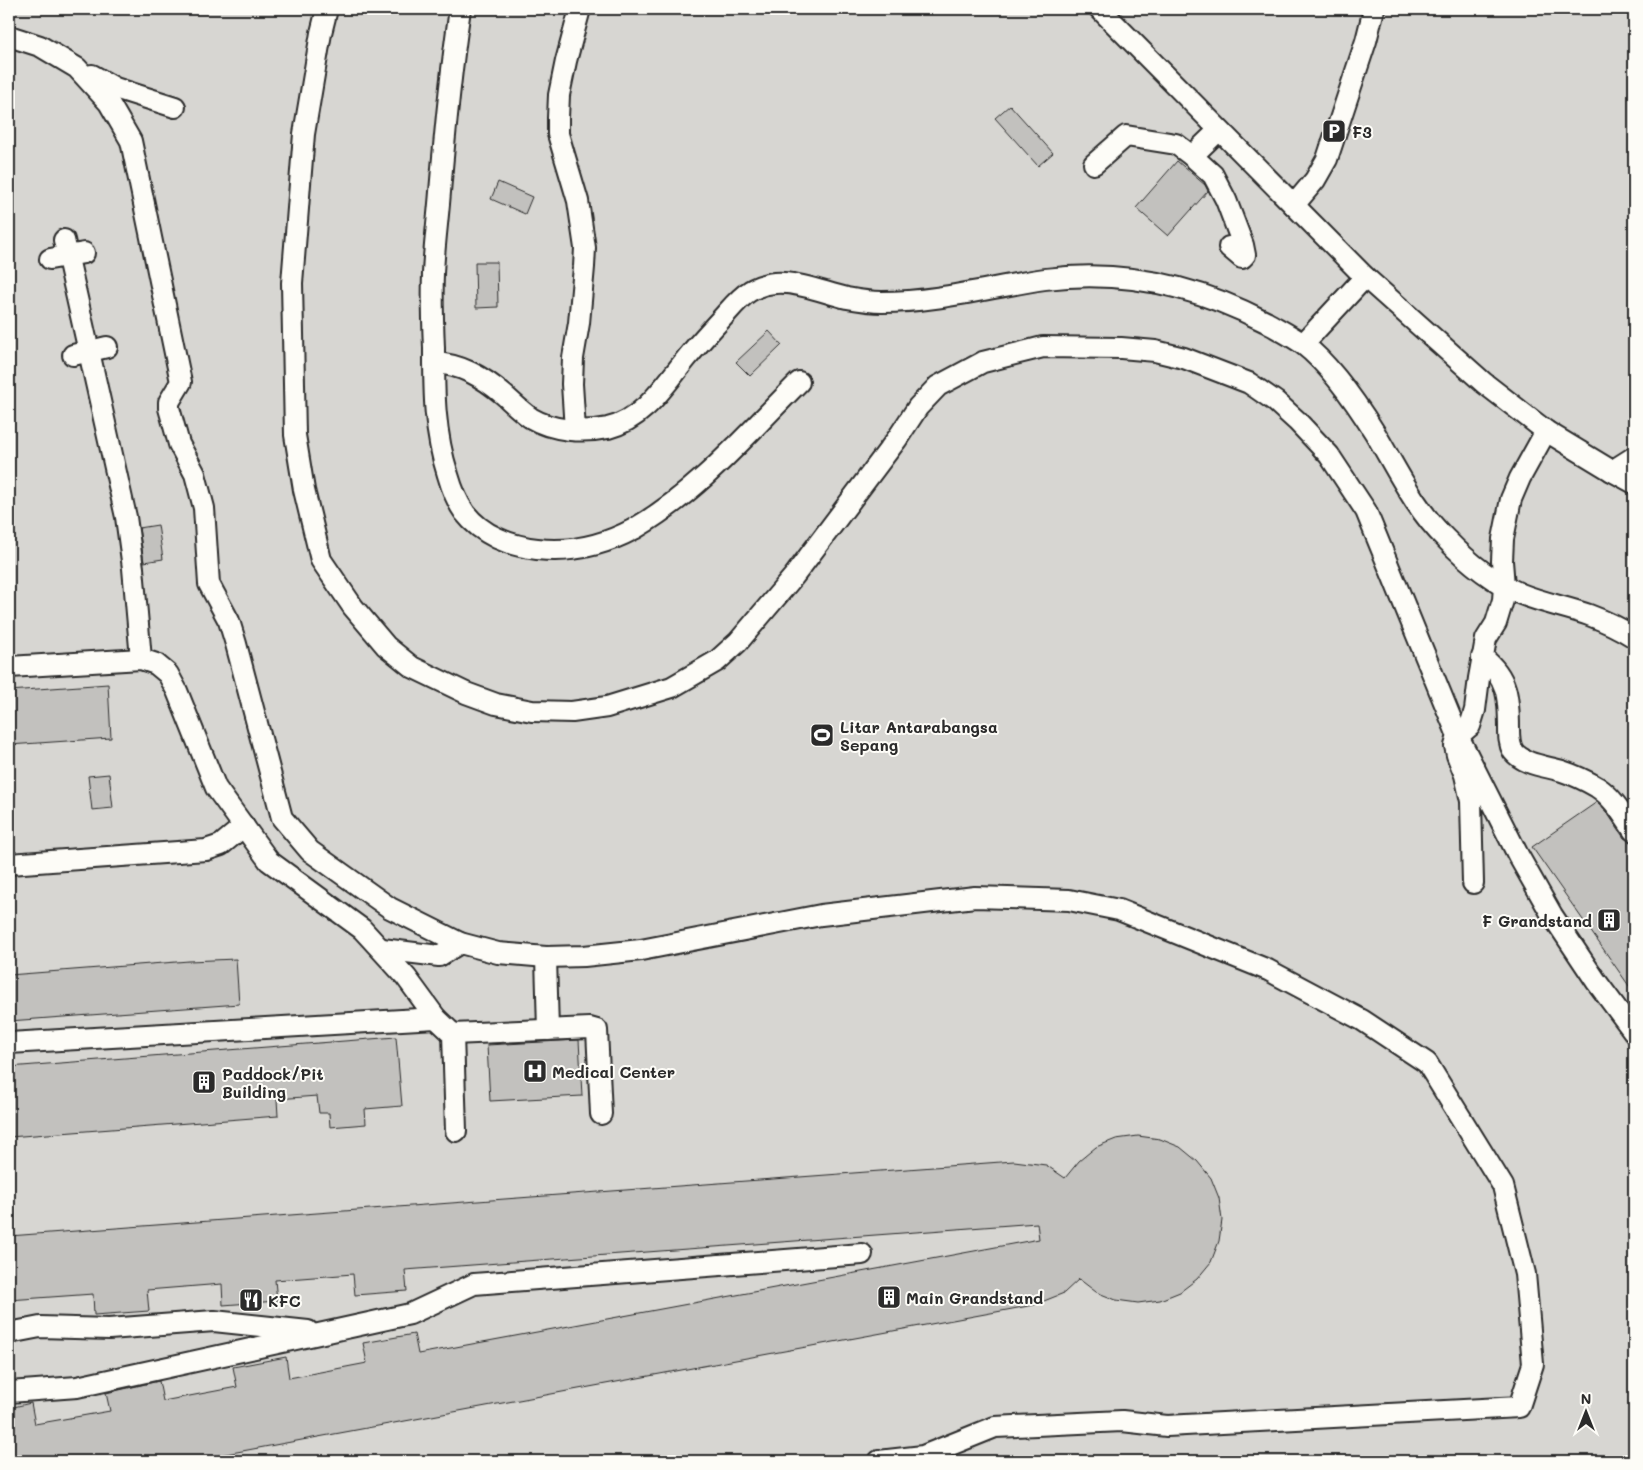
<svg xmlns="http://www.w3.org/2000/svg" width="1643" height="1470" font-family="Mali,sans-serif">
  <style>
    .green { fill: #d7d6d2; stroke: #81807e }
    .building { fill: #c2c1be; stroke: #2b2b2b }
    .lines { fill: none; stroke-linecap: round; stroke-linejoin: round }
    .minor-casing { stroke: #2b2b2b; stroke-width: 24 }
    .minor { stroke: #fdfcf7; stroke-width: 20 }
    .labels { text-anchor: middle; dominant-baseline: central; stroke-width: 4; stroke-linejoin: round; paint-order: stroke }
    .poi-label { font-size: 16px; font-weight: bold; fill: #2b2b2b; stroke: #fdfcf7; text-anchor: start }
  </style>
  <rect width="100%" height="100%" fill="#f5f4ef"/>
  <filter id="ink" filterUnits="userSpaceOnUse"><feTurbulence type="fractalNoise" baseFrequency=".02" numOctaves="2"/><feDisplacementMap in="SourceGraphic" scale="10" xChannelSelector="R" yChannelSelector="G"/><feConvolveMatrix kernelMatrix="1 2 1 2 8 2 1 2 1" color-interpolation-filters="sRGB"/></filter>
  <g filter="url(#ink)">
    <rect class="green" x="9" y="9" width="1625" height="1452"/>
    <g class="building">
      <path d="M1010 105 1053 153 1038 166 995 118Z"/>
      <path d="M1177 161 1205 185 1208 191 1168 236 1136 208Z"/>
      <path d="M498 182 532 197 525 214 491 199Z"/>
      <path d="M475 262H497L498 307 476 308Z"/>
      <path d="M769 331 782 345 750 376 736 362Z"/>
      <path d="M158 525 163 559 144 562 139 528Z"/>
      <path d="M108 684 111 738 9 745V691Z"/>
      <path d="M109 774 113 808 92 810 88 776Z"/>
      <path d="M1597 802 1608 814 1624 838 1631 842 1634 847V993L1532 847Z"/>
      <path d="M236 959 239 1004 9 1021V975L189 961Z"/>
      <path d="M396 1037 402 1106 365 1109 366 1124 330 1127 329 1113H319L317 1096 277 1099 278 1116 9 1137V1067Z"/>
      <path d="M579 1040 582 1096 490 1101 487 1045Z"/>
      <path d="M1138 1136 1160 1139 1180 1147 1197 1161 1211 1178 1219 1198 1222 1220 1219 1241 1211 1262 1197 1279 1180 1292 1160 1300 1138 1303 1116 1300 1096 1292 1079 1279 1064 1293 1034 1305 188 1461H9V1408L31 1403 35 1424 110 1411 106 1393 159 1381 163 1401 237 1387 233 1367 286 1357 289 1378 367 1363 363 1343 414 1334 418 1354 1039 1239 1037 1223 405 1270 407 1291 355 1295 353 1274 275 1280 277 1301 223 1305 222 1284 147 1290 149 1311 94 1315 93 1294 9 1300V1236L1014 1161 1046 1165 1065 1178 1079 1161 1096 1147 1116 1139Z"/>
    </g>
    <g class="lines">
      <g class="minor-casing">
        <g id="minor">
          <path d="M327 9 321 33 304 134 292 283 295 435 304 490 321 560 353 607 386 646 412 667 466 693 496 704 532 711 572 712 607 707 672 687 717 661 738 642 794 576 897 439 918 407 938 386 983 362 1043 347 1121 348 1155 351 1184 358 1249 383 1275 401 1297 421 1329 455 1366 511 1458 736 1518 855 1552 915 1596 981 1634 1032"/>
          <path d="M460 9C451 70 445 131 440 192 438 219 434 247 433 274 432 299 433 324 434 348 434 393 434 432 448 475 452 489 457 502 465 513 482 535 510 546 537 549 571 553 604 545 634 529 698 492 747 434 799 382"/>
          <path d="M1100 9 1365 277 1484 383 1546 431 1612 471 1634 483"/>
          <path d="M9 36 40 46 77 68 109 103 131 141 181 382 169 402V408L179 444 195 474 204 508 209 584 229 621 236 644 282 818 310 851 390 908 460 943 498 953 546 957 584 956 641 950 821 915 975 897 1069 900 1119 910 1268 970 1362 1020 1427 1063 1503 1186 1525 1274 1533 1364 1519 1407 1167 1426 1122 1421 995 1427 923 1456 879 1461"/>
          <path d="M92 75 115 88 175 107"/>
          <path d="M1192 156 1219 130"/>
          <path d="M1094 164 1126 136 1176 144 1192 156 1213 175 1226 200 1243 245 1245 255 1242 258 1229 247"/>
          <path d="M1294 205 1315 180 1327 159 1366 41 1374 9"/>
          <path d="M64 240 126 517 133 568 141 659"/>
          <path d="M50 259 84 253"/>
          <path d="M1303 344 1365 277"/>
          <path d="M73 355 107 347"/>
          <path d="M434 363C461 364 483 377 504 395 513 403 521 411 531 418 553 431 583 433 608 428 644 419 664 386 686 359 698 344 711 330 724 316 732 307 740 297 750 291 780 272 816 291 847 298 858 300 871 302 882 302 937 302 991 287 1045 279 1123 269 1197 286 1266 322 1278 329 1292 336 1303 344 1330 365 1357 404 1375 433 1397 470 1415 509 1446 539 1467 561 1493 582 1521 594 1543 603 1567 607 1589 615 1605 621 1620 628 1634 637"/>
          <path d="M575 430 572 384 573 358 579 323 584 267 585 248 578 201 558 134V118L559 95 566 61 580 9"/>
          <path d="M1612 471 1634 457"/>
          <path d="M1482 657C1508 677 1509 698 1509 729 1509 736 1509 744 1513 751 1524 765 1546 766 1562 771 1574 775 1587 781 1597 787 1614 798 1623 815 1634 831"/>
          <path d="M9 667 141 659 156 664 168 674 177 691 216 788 269 861 362 929 406 977 436 1018 453 1034 590 1028 597 1030 601 1114"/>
          <path d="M9 864 206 850 221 845 244 826"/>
          <path d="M1473 883 1471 801 1465 775 1457 755 1455 746 1458 736 1470 726 1475 710 1479 678 1486 639 1496 623 1503 600 1504 586 1502 561 1503 539 1511 499 1520 478 1546 431"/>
          <path d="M382 949 439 956 460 943"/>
          <path d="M546 957 548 1030"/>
          <path d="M453 1034 456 1131"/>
          <path d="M9 1043 436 1018"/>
          <path d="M9 1333 40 1327 109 1329 214 1321 308 1331"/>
          <path d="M9 1392 77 1387 410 1314 474 1284 862 1254"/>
        </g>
      </g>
      <use href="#minor" class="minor"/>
    </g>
  </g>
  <defs>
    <g id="parking-square" transform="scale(1.25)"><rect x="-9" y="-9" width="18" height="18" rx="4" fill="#2b2b2b" stroke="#fdfcf7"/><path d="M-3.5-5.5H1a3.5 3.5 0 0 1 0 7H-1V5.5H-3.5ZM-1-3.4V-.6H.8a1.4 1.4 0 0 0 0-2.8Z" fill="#fff"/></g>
    <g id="stadium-square" transform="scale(1.25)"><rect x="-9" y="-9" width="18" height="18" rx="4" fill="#2b2b2b" stroke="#fdfcf7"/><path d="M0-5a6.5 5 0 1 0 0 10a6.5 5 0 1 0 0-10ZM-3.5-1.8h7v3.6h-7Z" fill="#fff"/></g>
    <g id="building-square" transform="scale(1.25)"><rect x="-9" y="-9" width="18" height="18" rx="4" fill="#2b2b2b" stroke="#fdfcf7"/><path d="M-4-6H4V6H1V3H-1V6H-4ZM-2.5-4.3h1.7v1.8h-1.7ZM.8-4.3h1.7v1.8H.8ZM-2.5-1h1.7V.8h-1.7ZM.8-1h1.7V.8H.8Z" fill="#fff"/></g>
    <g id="hospital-square" transform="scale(1.25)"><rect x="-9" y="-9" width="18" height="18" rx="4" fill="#2b2b2b" stroke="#fdfcf7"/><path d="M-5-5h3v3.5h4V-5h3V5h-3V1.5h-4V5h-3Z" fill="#fff"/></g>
    <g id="restaurant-square" transform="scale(1.25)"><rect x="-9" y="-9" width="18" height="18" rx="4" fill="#2b2b2b" stroke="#fdfcf7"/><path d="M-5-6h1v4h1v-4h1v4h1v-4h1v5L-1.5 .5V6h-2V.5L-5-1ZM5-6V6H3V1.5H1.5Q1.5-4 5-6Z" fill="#fff"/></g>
  </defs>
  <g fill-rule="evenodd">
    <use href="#parking-square" x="1334" y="131"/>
    <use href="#stadium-square" x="822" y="735"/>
    <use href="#building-square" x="1609" y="920"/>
    <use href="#hospital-square" x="535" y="1071"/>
    <use href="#building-square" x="204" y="1082"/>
    <use href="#building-square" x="889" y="1297"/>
    <use href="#restaurant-square" x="251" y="1300"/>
  </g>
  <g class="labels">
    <g class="poi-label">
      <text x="1352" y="131">F3</text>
      <text x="840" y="726">Litar Antarabangsa<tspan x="840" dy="18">Sepang</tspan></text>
      <text x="1592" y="920" text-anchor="end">F Grandstand</text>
      <text x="552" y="1071">Medical Center</text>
      <text x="222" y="1073">Paddock/Pit<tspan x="222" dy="18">Building</tspan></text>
      <text x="906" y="1297">Main Grandstand</text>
      <text x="268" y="1300">KFC</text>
    </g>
  </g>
  <rect width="1643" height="1470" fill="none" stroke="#fdfcf7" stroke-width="30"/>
  <rect x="15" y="15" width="1613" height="1440" fill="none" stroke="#2b2b2b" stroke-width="2" filter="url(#ink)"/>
  <g transform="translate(1586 1412)" stroke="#fdfcf7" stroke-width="4" paint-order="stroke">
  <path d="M0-4L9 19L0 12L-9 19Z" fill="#2b2b2b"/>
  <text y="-8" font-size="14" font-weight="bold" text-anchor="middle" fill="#2b2b2b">N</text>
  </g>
</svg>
